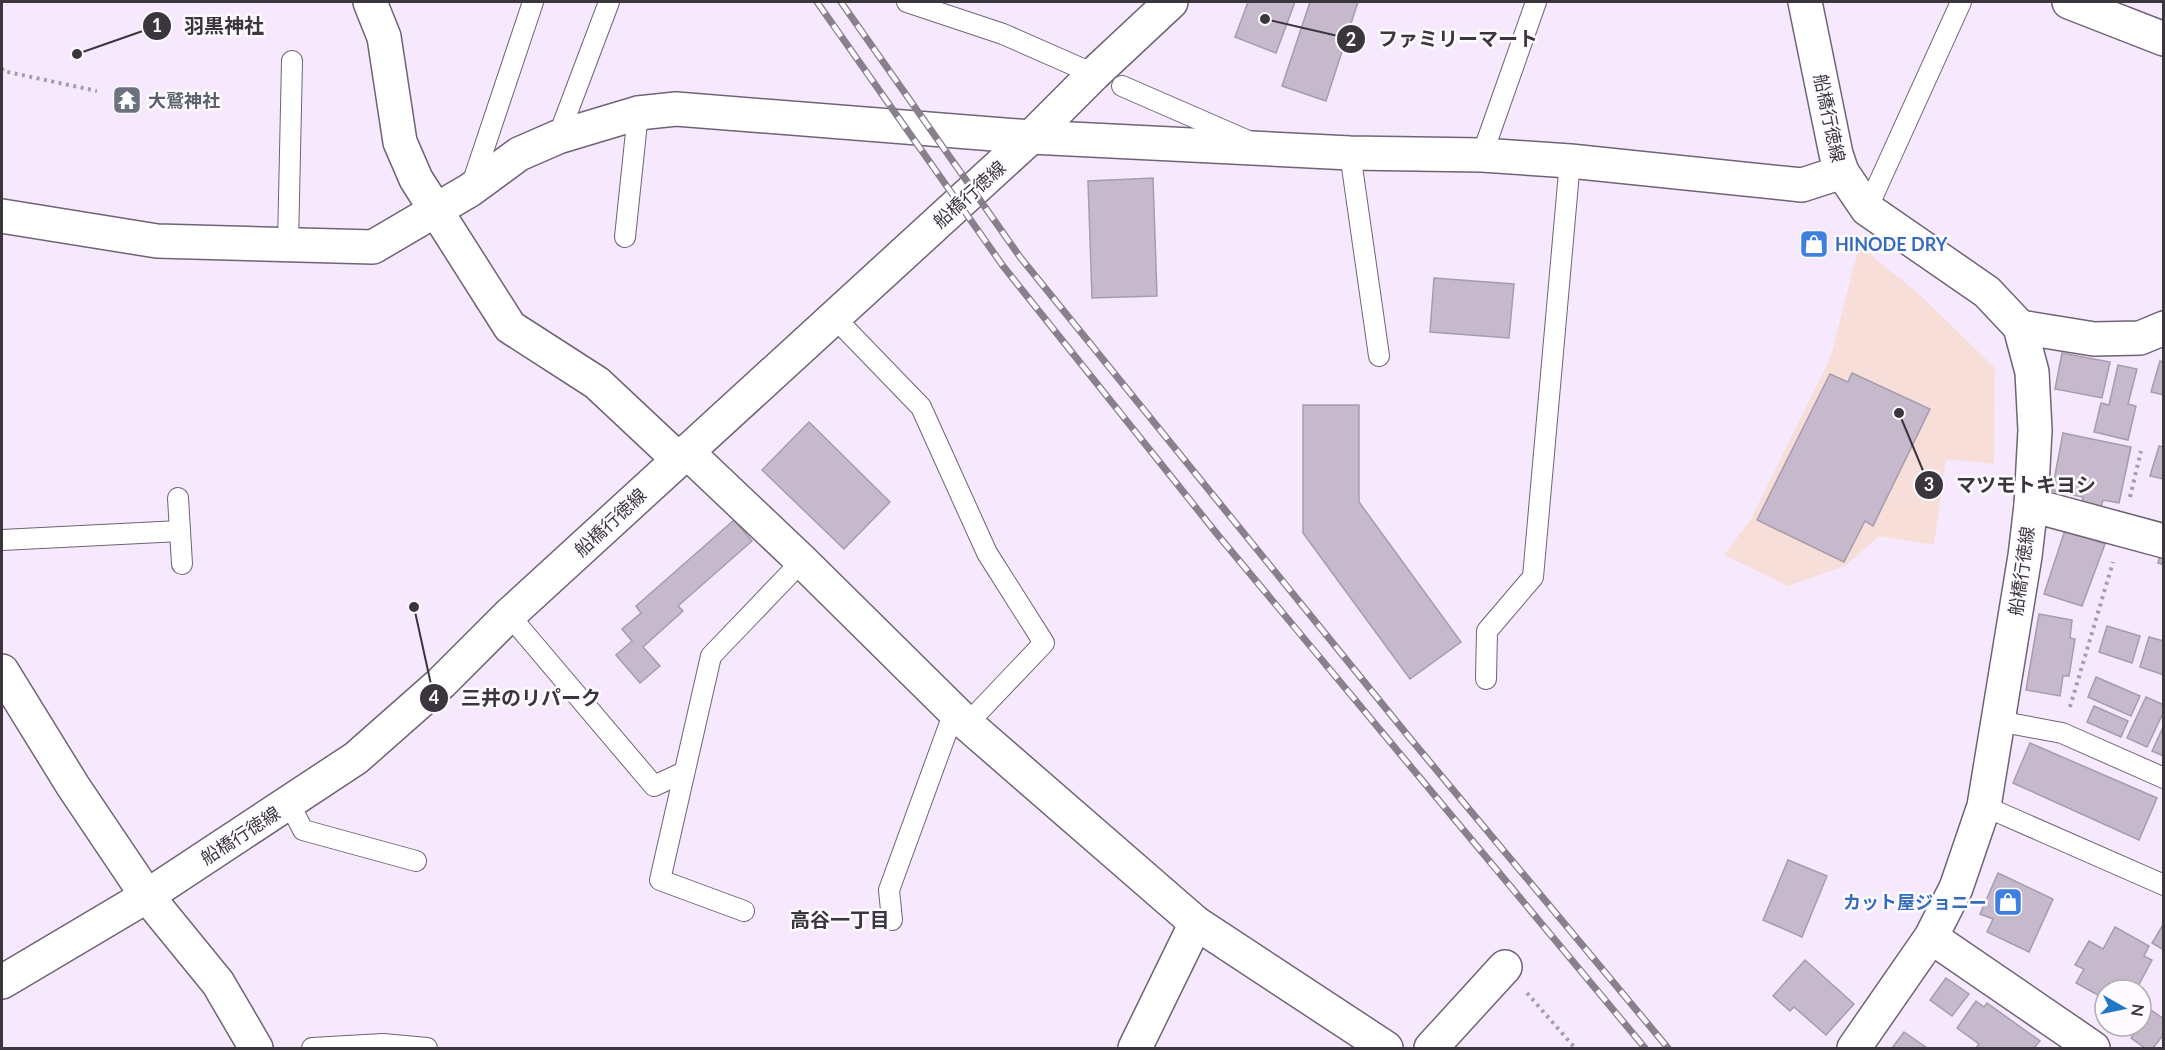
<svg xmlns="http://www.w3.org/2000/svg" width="2165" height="1050" font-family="Lato,'Noto Sans JP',sans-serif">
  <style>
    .commercial { fill: #f8ded8 }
    .building { fill: #c6b9cc; stroke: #a79bae; stroke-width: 1.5 }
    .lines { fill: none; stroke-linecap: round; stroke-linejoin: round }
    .service-casing { stroke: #6f6375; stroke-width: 22 }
    .minor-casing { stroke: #6f6375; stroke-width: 36 }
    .tertiary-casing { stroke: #6f6375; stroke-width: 36 }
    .secondary-casing { stroke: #6f6375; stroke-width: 36 }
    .path { stroke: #a69cab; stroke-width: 4; stroke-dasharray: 3 4.5; stroke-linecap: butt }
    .service { stroke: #fff; stroke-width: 20 }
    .minor { stroke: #fff; stroke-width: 33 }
    .tertiary { stroke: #fff; stroke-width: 33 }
    .secondary { stroke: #fff; stroke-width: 33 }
    .rail-casing { stroke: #89808d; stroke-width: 7 }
    .rail { stroke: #fdfbff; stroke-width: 4.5; stroke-dasharray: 14; stroke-linecap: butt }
    .labels { text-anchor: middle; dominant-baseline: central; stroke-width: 5; stroke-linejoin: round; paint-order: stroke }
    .worship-label { font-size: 18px; font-weight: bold; fill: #5b616d; stroke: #fdfbff; text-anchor: start }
    .street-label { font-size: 18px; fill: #3b363e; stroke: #fdfbff }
    .shop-label { font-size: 18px; font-weight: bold; fill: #366cbe; stroke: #fdfbff; text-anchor: start }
    .neighbourhood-label { font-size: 20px; font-weight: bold; fill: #3b363e; stroke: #fdfbff }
    .leader { fill: none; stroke: #3b363e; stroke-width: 2 }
    .callout-dot { fill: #3b363e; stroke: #fdfbff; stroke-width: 2 }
    .mark-label { font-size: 18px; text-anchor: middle; font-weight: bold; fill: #fff }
    .callout-label { font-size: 20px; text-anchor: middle; font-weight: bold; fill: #3b363e; stroke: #fdfbff; stroke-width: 5; stroke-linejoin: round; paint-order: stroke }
  </style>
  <rect width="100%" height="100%" fill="#f6e9fd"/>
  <path class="commercial" d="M1859 245 1921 296 1995 368 1994 464 1946 459 1934 545 1879 536 1845 566 1788 586 1724 555 1751 519 1831 356Z"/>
  <g class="building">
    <path d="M1248 2H1295L1276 53 1235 37Z"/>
    <path d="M1310 2H1358L1326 101 1282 86Z"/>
    <path d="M1153 178 1157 296 1092 298 1088 181Z"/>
    <path d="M1434 278 1514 284 1509 338 1430 332Z"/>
    <path d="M2062 353 2110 362 2102 398 2055 389Z"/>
    <path d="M2160 361 2164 362V395L2151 392Z"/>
    <path d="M2118 365 2137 369 2128 404 2136 406 2128 440 2094 432 2101 403 2109 405Z"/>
    <path d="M1852 373 1930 409 1873 526 1865 521 1844 562 1757 520 1830 374 1848 382Z"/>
    <path d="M1303 405H1359V502L1461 642 1410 679 1303 533Z"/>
    <path d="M809 422 890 502 844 549 762 470Z"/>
    <path d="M2063 433 2131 447 2119 503 2103 500 2101 507 2082 503 2083 497 2052 491Z"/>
    <path d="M2159 446 2164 447V479L2150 476Z"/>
    <path d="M734 520 752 541 678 606 683 611 643 647 660 666 640 683 616 655 632 641 622 629 641 613 636 606Z"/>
    <path d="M2065 530 2105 544 2082 606 2044 594Z"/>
    <path d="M2162 548 2164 549V565L2158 563Z"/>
    <path d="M2039 614 2072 620 2070 638 2075 639 2069 676H2063L2060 696 2026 690Z"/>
    <path d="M2107 626 2140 636 2132 663 2099 652Z"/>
    <path d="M2149 637 2164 641V675L2140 667Z"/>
    <path d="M2096 677 2140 696 2131 716 2088 697Z"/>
    <path d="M2146 697 2164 705V711L2147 747 2127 738Z"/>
    <path d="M2094 706 2128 721 2121 737 2087 722Z"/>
    <path d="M2164 725V756L2152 751Z"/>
    <path d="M2030 743 2157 798 2139 840 2013 783Z"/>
    <path d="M1788 860 1827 876 1802 937 1763 920Z"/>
    <path d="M1998 873 2053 899 2029 952 1987 932 1993 919 1980 914Z"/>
    <path d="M2164 923V950L2152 943Z"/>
    <path d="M2115 927 2149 946 2144 956 2152 960 2136 990H2105V999L2076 983 2084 969 2075 965 2089 941 2103 949Z"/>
    <path d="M1805 960 1854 1004 1826 1035 1794 1007 1790 1011 1773 996Z"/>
    <path d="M1946 978 1969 994 1952 1016 1930 1000Z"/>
    <path d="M1976 1001 1984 1007 1987 1003 2040 1041 2034 1048H1976L1979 1044 1957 1028Z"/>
    <path d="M2151 1010 2164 1019V1034L2153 1048H2145L2131 1038Z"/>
    <path d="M1904 1032 1927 1048H1892Z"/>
  </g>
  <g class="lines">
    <g class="service-casing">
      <g id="service">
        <path d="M907 2 1003 34 1094 74"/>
        <path d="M1122 86 1246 140"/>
        <path d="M558 137 609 2"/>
        <path d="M1350 153 1379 356"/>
        <path d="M1482 155 1536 2"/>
        <path d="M471 187 533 2"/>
        <path d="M1867 209 1961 2"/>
        <path d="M625 237 638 113"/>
        <path d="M288 244 292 61"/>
        <path d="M834 317 921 407 987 553 1044 643 967 724"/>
        <path d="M178 498 182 564"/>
        <path d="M2 540 180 531"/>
        <path d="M509 615 654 786 684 772"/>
        <path d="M1486 679 1487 631 1533 577 1570 161"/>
        <path d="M1998 721 2062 733 2164 778"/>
        <path d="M289 803 303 830 416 861"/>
        <path d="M1984 806 2164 885"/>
        <path d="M744 911 660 880 711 656 802 561"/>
        <path d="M892 920 889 890 954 712"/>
        <path d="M312 1048 383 1044 427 1048"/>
      </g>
    </g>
    <g class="minor-casing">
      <g id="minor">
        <path d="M370 2 384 37 400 142 416 179 510 327 597 383 678 459"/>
        <path d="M2069 2 2164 39"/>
        <path d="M2 216 157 241 373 247 470 190 519 154 558 137 638 113 676 109 1031 137"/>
        <path d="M2020 327 2094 339 2140 338 2164 328"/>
        <path d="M687 452 802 561 967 724 1196 923 1386 1048"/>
        <path d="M2031 505 2164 541"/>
        <path d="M2 671 73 786 147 896 218 983 256 1048"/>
        <path d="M1931 937 2093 1048"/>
        <path d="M1135 1048 1196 923"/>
        <path d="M1431 1048 1505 967"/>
      </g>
    </g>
    <g class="tertiary-casing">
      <path id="tertiary" d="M1031 137 1350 153 1482 155 1570 161 1802 185 1842 172"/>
    </g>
    <g class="secondary-casing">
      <g id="secondary">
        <path d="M1805 2 1836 154 1842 172 1867 209 1987 292 2020 327 2032 372 2035 430 2031 505 2025 556 1984 806 1956 888 1931 937 1854 1048"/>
        <path d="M2 982 147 896 356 758 441 683 509 615 1031 137 1094 74 1171 2"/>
      </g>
    </g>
    <g class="path">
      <path d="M2 68 3 71 97 91"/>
      <path d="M2130 497 2141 451"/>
      <path d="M2070 707 2113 562"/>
      <path d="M1527 993 1575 1048"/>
    </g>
    <use href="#service" class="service"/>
    <use href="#minor" class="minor"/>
    <use href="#tertiary" class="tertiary"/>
    <use href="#secondary" class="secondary"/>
    <g class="rail-casing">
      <g id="rail">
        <path d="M817 2 1003 266 1217 534 1645 1048"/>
        <path d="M841 2 1020 257 1409 737 1668 1048"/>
      </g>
    </g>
    <use href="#rail" class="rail"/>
  </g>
  <defs>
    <g id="temple-square" transform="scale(1.5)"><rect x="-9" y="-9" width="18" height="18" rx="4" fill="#6b7280" stroke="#fdfbff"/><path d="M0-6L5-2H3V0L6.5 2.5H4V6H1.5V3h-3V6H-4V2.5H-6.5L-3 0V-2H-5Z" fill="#fff"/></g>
    <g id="shop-square" transform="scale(1.5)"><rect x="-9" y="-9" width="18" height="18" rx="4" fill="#3f7fe0" stroke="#fdfbff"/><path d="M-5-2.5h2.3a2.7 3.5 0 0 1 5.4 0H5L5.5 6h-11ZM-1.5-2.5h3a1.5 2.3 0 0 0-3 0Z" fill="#fff"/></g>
  </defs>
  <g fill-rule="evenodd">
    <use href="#temple-square" x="127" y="100"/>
    <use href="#shop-square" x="1814" y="244"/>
    <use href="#shop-square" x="2008" y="902"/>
  </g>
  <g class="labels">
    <g class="worship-label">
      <text x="148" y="100">大鷲神社</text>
    </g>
    <g class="street-label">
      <text transform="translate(1830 118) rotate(78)">船橋行徳線</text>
      <text transform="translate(969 194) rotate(-42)">船橋行徳線</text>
      <text transform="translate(610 522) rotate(-43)">船橋行徳線</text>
      <text transform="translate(2021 571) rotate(-82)">船橋行徳線</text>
      <text transform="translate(240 835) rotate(-33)">船橋行徳線</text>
    </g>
    <g class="shop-label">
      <text x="1835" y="244">HINODE DRY</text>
      <text x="1987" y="902" text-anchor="end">カット屋ジョニー</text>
    </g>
    <g class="neighbourhood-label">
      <text x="840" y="919">高谷一丁目</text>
    </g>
  </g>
  <path class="leader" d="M77 54L157 26M1265 19L1351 39M1899 413L1929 485M414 607L434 698"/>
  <g class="callout-dot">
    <circle cx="77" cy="54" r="6"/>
    <circle cx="1265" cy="19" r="6"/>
    <circle cx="1899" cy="413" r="6"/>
    <circle cx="414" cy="607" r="6"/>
    <circle cx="157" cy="26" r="15"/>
    <circle cx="1351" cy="39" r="15"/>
    <circle cx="1929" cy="485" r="15"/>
    <circle cx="434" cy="698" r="15"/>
  </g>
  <g class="mark-label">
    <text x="157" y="32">1</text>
    <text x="1351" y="46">2</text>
    <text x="1929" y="491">3</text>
    <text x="434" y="704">4</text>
  </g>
  <g class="callout-label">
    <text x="224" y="33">羽黒神社</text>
    <text x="1458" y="46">ファミリーマート</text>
    <text x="2026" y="492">マツモトキヨシ</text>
    <text x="531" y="705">三井のリパーク</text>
  </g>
  <rect width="2165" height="1050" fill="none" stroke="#3b363e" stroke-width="6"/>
  <g transform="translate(2123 1008) rotate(99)"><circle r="28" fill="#fdfbff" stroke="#afacb2" stroke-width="1.5"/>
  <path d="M0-4.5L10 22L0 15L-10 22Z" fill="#2078c6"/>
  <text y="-9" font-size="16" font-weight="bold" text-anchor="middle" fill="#3b363e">N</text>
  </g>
</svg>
